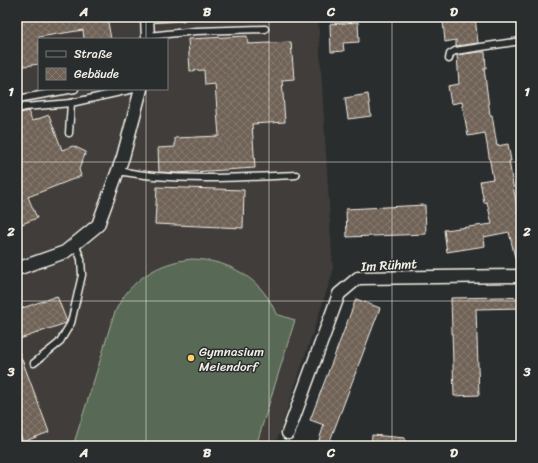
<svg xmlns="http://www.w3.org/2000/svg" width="538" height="463" font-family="Sriracha,sans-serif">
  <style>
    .built { fill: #3f3d3a; fill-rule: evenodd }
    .pitch { fill: #596b55; stroke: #a6ae9e }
    .building { fill: url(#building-cross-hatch); stroke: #f4f1e8 }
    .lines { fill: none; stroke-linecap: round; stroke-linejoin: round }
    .service-casing { stroke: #f4f1e8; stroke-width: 9 }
    .minor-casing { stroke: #f4f1e8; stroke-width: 15 }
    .service { stroke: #2a2d2e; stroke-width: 6 }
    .minor { stroke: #2a2d2e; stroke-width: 12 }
    .grid { fill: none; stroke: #f4f1e8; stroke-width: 1; stroke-opacity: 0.55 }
    .poi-dot { fill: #ffd166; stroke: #2a2d2e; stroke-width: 1.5 }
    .labels { text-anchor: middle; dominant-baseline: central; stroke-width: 3; stroke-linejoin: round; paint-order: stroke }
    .street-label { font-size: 13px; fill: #f4f1e8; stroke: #2a2d2e }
    .poi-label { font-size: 13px; fill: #f4f1e8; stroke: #2a2d2e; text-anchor: start }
    .neatline { fill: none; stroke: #f4f1e8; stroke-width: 1.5 }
    .grid-label { font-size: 13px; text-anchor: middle; font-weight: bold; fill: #f4f1e8 }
  </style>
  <defs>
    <pattern id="building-cross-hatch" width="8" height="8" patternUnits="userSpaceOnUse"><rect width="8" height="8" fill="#706257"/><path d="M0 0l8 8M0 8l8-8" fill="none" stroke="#85796f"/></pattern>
  </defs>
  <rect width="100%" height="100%" fill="#2a2d2e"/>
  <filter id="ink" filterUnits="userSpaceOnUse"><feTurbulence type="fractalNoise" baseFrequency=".025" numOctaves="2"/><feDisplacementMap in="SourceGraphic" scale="8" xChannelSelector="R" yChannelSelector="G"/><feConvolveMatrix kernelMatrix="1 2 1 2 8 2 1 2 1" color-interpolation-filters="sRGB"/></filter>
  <g filter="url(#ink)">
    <path class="built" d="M17 17H318L333 272 275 446H17ZM39 39H167V89H39Z"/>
    <path class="pitch" d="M192 259C229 260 263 279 276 314L295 320 256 446H73C82 418 91 389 100 361 105 345 109 327 115 312 129 280 159 262 192 259Z"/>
    <g class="building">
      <path d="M17 17H107L111 39H84L83 30 39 37V64L17 67Z"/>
      <path d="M475 17 478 43 456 46V40L445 42 443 21Z"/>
      <path d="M358 22 359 42 343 43 344 51 331 52 330 24Z"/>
      <path d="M247 36 248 44 291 42 294 79 282 80 285 122 252 124 255 168 177 173 159 172 158 148 175 147V138L219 136 215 84 205 85 204 70 190 71 188 39Z"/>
      <path d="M479 52H485L486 68H484L490 115H492L497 146 508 144 511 161H509L518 214 521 213V265L517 266 509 232 484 237 485 246 447 252 444 230 492 224 487 202 484 203 480 181 493 179 485 133 468 136 462 102 451 104 448 86 459 84 457 55Z"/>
      <path d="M368 94 371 116 348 119 345 98Z"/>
      <path d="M28 111 32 121 49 115 62 150 73 146 86 152 79 169 81 176 28 197 37 218 17 226V114Z"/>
      <path d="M157 187 244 190 243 228 155 224Z"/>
      <path d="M425 205 426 234 347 237 346 209Z"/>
      <path d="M57 296 67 322 66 323 17 340V310Z"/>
      <path d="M503 297 521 298V308L476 309 479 395 454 396 451 298Z"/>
      <path d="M356 299 380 308 328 446H317L324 425 310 420Z"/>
      <path d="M17 349H18L49 432 23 442 21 436 17 437Z"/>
      <path d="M372 435 405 438V446H371Z"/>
    </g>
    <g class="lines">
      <g class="service-casing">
        <g id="service">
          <path d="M147 19 182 17"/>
          <path d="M148 36 196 31 265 29"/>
          <path d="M449 59 450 54 455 51 521 41"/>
          <path d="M17 99 75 89"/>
          <path d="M17 109 25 107 71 103"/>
          <path d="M69 133 71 103 134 89"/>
          <path d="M118 171C130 173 142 175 154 176 201 180 249 177 296 175"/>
          <path d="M34 363 59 343 71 323 82 275 81 259 75 244"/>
        </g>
      </g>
      <g class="minor-casing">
        <g id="minor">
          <path d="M147 17 148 39"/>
          <path d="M17 269 65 252 98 225 123 157 141 89"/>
          <path d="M288 433 339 294 358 278 521 276"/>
        </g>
      </g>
      <use href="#service" class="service"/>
      <use href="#minor" class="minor"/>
    </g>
  </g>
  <path class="grid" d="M146 17V39M269 17V446M392 17V446M146 89V446M17 162H521M17 301H521"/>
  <circle class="poi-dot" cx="191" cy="358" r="4"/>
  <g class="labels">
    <g class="street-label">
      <text transform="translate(389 265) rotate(-3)">Im Rühmt</text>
    </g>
    <g class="poi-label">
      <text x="199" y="351">Gymnasium<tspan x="199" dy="15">Meiendorf</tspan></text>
    </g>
  </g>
  <rect width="538" height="463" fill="none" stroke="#2a2d2e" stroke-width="44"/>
  <rect x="38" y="38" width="130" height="52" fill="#2a2d2e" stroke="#7b7b78"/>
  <rect x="46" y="51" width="20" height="6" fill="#2a2d2e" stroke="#7b7b78"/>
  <text x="74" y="58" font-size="12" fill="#f4f1e8">Straße</text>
  <rect x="46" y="68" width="20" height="12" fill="url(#building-cross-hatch)" stroke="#7b7b78"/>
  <text x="74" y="78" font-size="12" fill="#f4f1e8">Gebäude</text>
  <rect x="22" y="22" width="494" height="419" class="neatline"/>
  <g class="grid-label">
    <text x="84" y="16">A</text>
    <text x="207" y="16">B</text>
    <text x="331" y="16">C</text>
    <text x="454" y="16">D</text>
    <text x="11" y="96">1</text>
    <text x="527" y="96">1</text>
    <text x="11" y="236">2</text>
    <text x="527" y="236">2</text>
    <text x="11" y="376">3</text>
    <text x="527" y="376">3</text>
    <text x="84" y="457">A</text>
    <text x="207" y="457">B</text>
    <text x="331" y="457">C</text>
    <text x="454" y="457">D</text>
  </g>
</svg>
